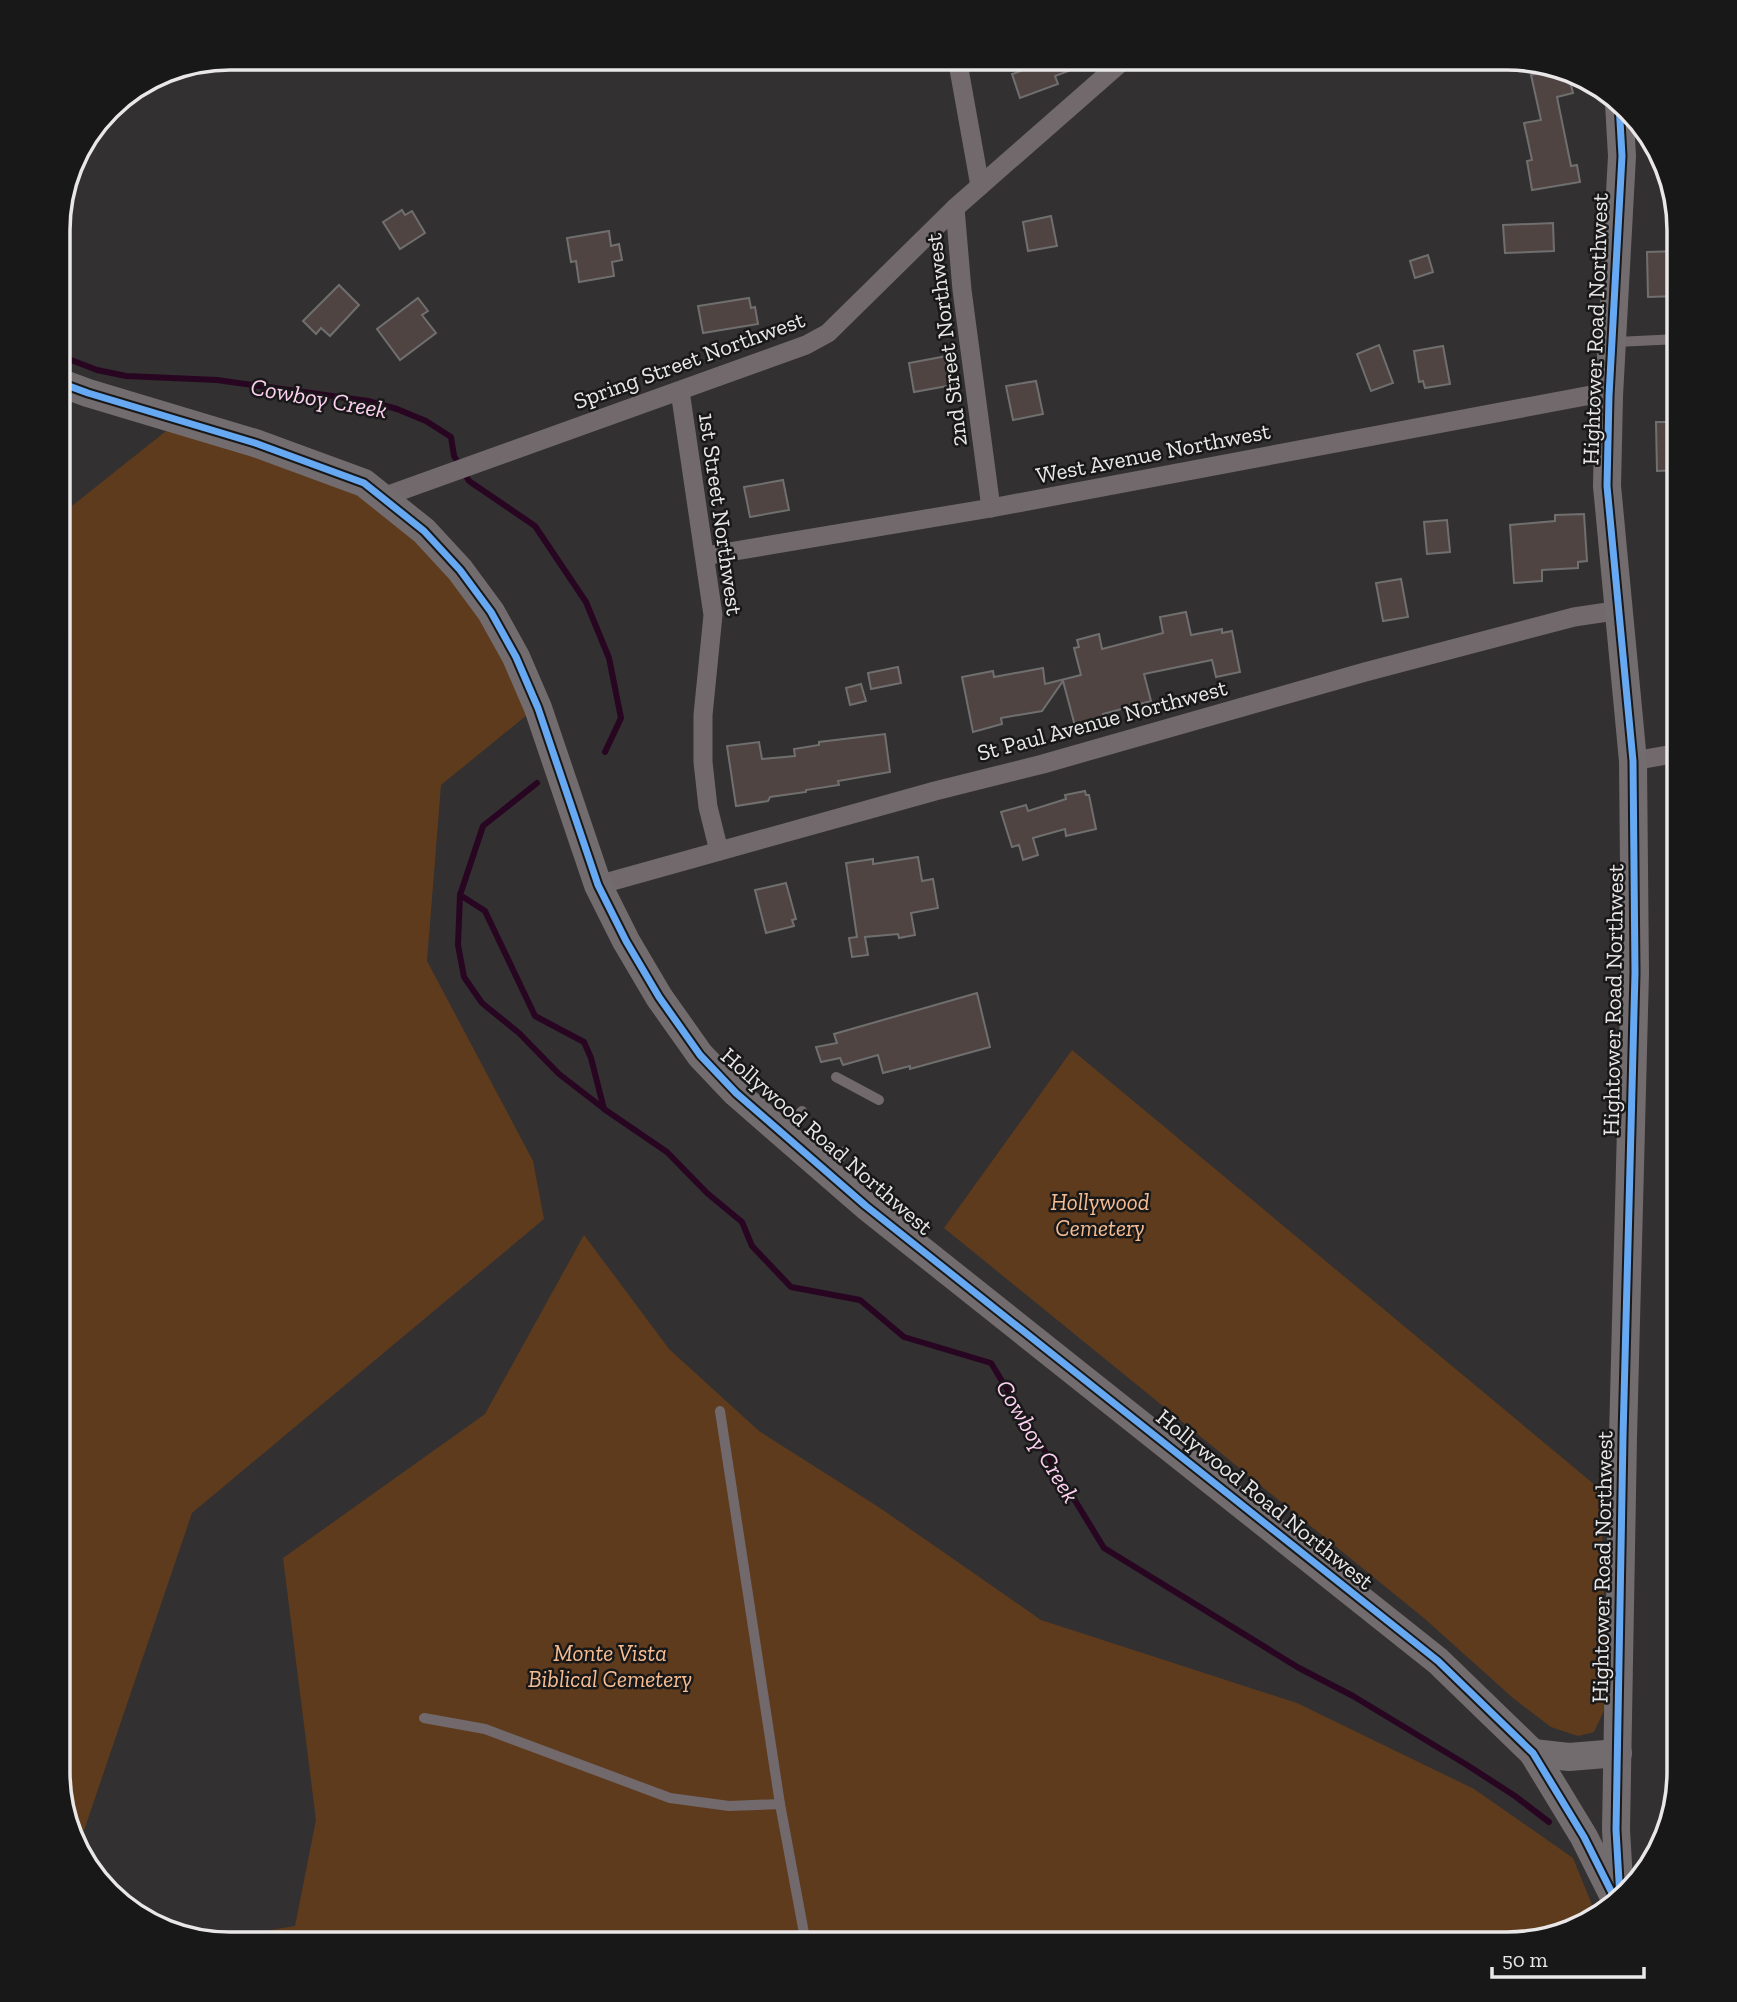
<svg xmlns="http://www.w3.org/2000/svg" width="1737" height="2002" font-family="'Zilla Slab',serif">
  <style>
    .green { fill: #5f3b1e }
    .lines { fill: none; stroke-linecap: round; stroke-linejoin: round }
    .stream { stroke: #280622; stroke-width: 6 }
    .building { fill: #504442; stroke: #706f6f; stroke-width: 2 }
    .lane { stroke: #71696c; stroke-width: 10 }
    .street { stroke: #71696c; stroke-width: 19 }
    .secondary { stroke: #736c6e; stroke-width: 28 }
    .cycleway-casing { stroke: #191818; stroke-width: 11 }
    .cycleway { stroke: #66a8f1; stroke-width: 7 }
    .labels { text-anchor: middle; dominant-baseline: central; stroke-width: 5; stroke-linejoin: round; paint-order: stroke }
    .street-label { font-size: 23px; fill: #e9e7e7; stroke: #191818 }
    .park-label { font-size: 23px; font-style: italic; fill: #f6bd93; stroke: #191818 }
    .water-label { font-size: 24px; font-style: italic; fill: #fed1f2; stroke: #191818 }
    .rim { fill: none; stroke: #e9e7e7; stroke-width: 3.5 }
  </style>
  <rect width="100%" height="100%" fill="#323030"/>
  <g class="green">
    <path d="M190 412 377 484 465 583 533 710 441 785 427 961 533 1161 544 1219 192 1513 78 1848 67 1827 58 1773V517Z"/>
    <path d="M1072 1050 1601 1490 1607 1704 1594 1732 1578 1736 1551 1727 1513 1698 1425 1619 944 1228Z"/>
    <path d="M584 1235 669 1349 759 1431 880 1508 1041 1620 1297 1703 1474 1789 1573 1858 1597 1917 1562 1935 1508 1944H229L210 1940 295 1926 316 1820 283 1558 485 1414Z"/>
  </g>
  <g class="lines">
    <g class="stream">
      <path d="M58 355 97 370 126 376 217 380 368 401 397 409 426 421 451 437 454 456 469 481 535 526 586 602 609 658 621 718 605 752"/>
      <path d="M537 783 483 826 460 895 485 911 535 1016 584 1042 591 1058 604 1109 667 1152 707 1193 742 1222 752 1246 791 1287 860 1300 904 1337 991 1363 1104 1548 1299 1668 1353 1696 1467 1765 1515 1796 1549 1822"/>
      <path d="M460 895 458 945 464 977 482 1003 519 1033 559 1074 603 1108"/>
    </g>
  </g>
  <g class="building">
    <path d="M1057 58H1066L1071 70 1055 76 1058 84 1020 98 1012 74Z"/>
    <path d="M1556 70 1568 73 1573 93 1557 97 1571 166 1577 165 1580 182 1532 190 1527 161 1532 160 1524 123 1541 120 1531 75Z"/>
    <path d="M402 210 405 215 412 211 425 233 400 249 383 222Z"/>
    <path d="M1051 216 1057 246 1028 251 1023 222Z"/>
    <path d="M1553 223 1554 251 1505 253 1503 225Z"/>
    <path d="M609 231 611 246 619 244 622 260 612 262 614 276 579 282 576 261 571 262 567 238Z"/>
    <path d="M1679 251V296L1648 297 1647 252Z"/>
    <path d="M1428 255 1433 272 1415 278 1410 261Z"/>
    <path d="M339 285 359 305 330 336 321 328 316 334 303 321Z"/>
    <path d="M418 298 428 311 422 315 436 333 400 360 377 329Z"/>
    <path d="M749 298 751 308 755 307 758 324 703 333 698 306Z"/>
    <path d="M1379 345 1393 383 1371 391 1357 354Z"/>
    <path d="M1443 346 1450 384 1425 388 1423 381 1419 382 1414 351Z"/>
    <path d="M947 356 953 385 914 392 909 363Z"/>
    <path d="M1036 381 1043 414 1013 420 1006 386Z"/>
    <path d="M1656 422H1679V470L1657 471Z"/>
    <path d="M783 480 789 510 750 517 744 487Z"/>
    <path d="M1584 514 1587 561 1578 562V568L1542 570V581L1514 583 1510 525 1555 521V515Z"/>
    <path d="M1447 520 1450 552 1427 554 1424 522Z"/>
    <path d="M1401 579 1408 617 1383 621 1376 583Z"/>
    <path d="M1186 612 1191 635 1222 629V633L1232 631 1240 672 1216 677 1212 660 1144 674 1151 701 1103 714 1104 718 1075 726 1063 681 1042 711 1001 718 1002 724 973 732 962 677 993 671 994 677 1043 668 1045 684 1081 675 1074 648 1079 647 1077 640 1099 634 1102 649 1163 633 1160 617Z"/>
    <path d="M898 667 901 683 871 689 868 673Z"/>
    <path d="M861 684 866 701 850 705 846 688Z"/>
    <path d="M885 734 890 772 838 781 839 785 806 790V792L770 797 768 801 736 806 727 746 759 742 762 759 795 756 794 749 819 745V742Z"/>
    <path d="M1085 791 1086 795H1089L1096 829 1066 836 1065 829 1033 838 1038 855 1023 860 1019 845 1012 847 1001 812 1026 805 1028 811 1066 799 1065 795Z"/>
    <path d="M918 857 922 881 933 879 938 908 911 913 915 935 899 938 898 934 865 937 868 955 852 957 849 938 857 937 846 863 873 859V864Z"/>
    <path d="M786 883 796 919 792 920 794 926 766 933 755 890Z"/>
    <path d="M977 993 990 1047 910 1069V1066L883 1073 878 1055 843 1065 840 1058 821 1062 816 1047 837 1043 834 1034Z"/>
  </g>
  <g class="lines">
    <g class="lane">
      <path d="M1616 342 1679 339"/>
      <path d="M836 1077 879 1100"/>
      <path d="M783 1130 802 1111"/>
      <path d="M831 1171 845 1151"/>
      <path d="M720 1411 780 1804 806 1944"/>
      <path d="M424 1718 485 1729 670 1798 729 1806 780 1804"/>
    </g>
    <g class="street">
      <path d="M957 58 980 186"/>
      <path d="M955 208 962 290 991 508"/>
      <path d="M680 391 713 615 703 715V762L708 807 719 851"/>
      <path d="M383 497 806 345 828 333 955 208 1126 58"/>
      <path d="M705 556 991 508 1591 395 1609 396"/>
      <path d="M1633 761 1679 753"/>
      <path d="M598 885 935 791 1043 764 1365 672 1574 617 1621 610"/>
    </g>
    <g class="secondary">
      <path d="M1619 103 1622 156 1609 396 1607 486 1633 761 1635 973 1623 1437 1616 1830 1620 1898"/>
      <path d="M58 382 88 393 255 443 364 483 424 531 460 570 491 612 516 657 538 708 598 885 626 941 659 997 700 1055 736 1093 866 1206 1438 1661 1533 1753 1584 1837 1617 1903"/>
      <path d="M1533 1753 1569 1757 1618 1753"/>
    </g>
    <g class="cycleway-casing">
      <g id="cycleway">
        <path d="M1619 103 1622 156 1609 396 1607 486 1633 761 1635 973 1623 1437 1616 1830 1620 1898"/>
        <path d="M58 382 88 393 255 443 364 483 424 531 460 570 491 612 516 657 538 708 598 885 626 941 659 997 700 1055 736 1093 866 1206 1438 1661 1533 1753 1584 1837 1617 1903"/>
      </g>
    </g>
    <use href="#cycleway" class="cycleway"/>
  </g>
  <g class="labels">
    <g class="street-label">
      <text transform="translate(1595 329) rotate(-88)">Hightower Road Northwest</text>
      <text transform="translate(946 340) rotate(-97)">2nd Street Northwest</text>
      <text transform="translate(689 360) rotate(-20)">Spring Street Northwest</text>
      <text transform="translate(1153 453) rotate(-11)">West Avenue Northwest</text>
      <text transform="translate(721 514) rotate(82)">1st Street Northwest</text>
      <text transform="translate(1102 720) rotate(-15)">St Paul Avenue Northwest</text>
      <text transform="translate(1613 1000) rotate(-89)">Hightower Road Northwest</text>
      <text transform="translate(827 1141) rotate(41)">Hollywood Road Northwest</text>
      <text transform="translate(1265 1499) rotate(39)">Hollywood Road Northwest</text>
      <text transform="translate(1602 1567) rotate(-89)">Hightower Road Northwest</text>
    </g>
    <g class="park-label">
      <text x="1100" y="1202">Hollywood<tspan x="1100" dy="26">Cemetery</tspan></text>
      <text x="610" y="1653">Monte Vista<tspan x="610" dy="26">Biblical Cemetery</tspan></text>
    </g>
    <g class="water-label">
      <text transform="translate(319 398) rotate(10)">Cowboy Creek</text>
      <text transform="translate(1038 1441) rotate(59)">Cowboy Creek</text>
    </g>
  </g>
  <path d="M0 0H1737V2002H0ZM230 70H1507A160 160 0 0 1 1667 230V1772A160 160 0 0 1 1507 1932H230A160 160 0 0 1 70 1772V230A160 160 0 0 1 230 70Z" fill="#191818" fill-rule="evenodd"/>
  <path class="rim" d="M230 70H1507A160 160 0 0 1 1667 230V1772A160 160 0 0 1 1507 1932H230A160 160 0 0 1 70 1772V230A160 160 0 0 1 230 70Z"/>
  <path d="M1492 1967v10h152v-10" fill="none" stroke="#e9e7e7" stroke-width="3.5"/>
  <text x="1502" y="1967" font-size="21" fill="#e9e7e7" stroke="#191818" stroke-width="5" paint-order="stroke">50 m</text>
</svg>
